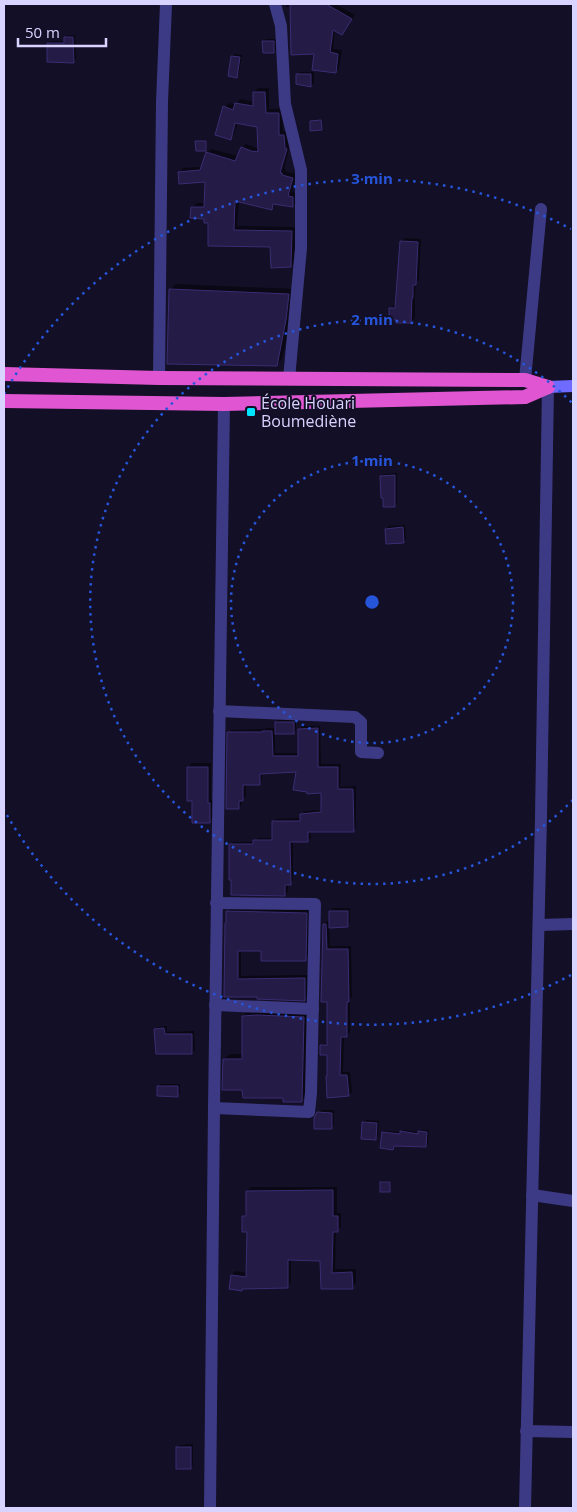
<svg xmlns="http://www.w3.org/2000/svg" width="577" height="1512" font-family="'Open Sans',sans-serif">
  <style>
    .shadow { fill: #0007 }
    .building { fill: #241b47; stroke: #3b2d73 }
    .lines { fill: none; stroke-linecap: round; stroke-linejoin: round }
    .minor { stroke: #3d3a85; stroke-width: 12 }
    .tertiary { stroke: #3d3a85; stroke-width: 12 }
    .secondary { stroke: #6f6bff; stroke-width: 12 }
    .trunk { stroke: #e055d1; stroke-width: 14 }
    .ring { fill: none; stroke: #2655da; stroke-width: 2.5; stroke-dasharray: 2.5 5 }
    .poi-dot { fill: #00e5ff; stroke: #130f26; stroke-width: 2 }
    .labels { text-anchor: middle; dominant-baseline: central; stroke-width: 4; stroke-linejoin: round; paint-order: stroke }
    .poi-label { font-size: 16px; fill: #d9d4ff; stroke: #130f26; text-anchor: start }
    .centre { fill: #2655da; stroke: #130f26; stroke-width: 2.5 }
    .ring-label { font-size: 15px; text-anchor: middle; font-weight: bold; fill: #2655da; stroke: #130f26; stroke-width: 4; stroke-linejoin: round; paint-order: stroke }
  </style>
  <rect width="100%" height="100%" fill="#130f26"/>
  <g class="shadow">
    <path d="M286 4H336L355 15 342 34 335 30 333 49 342 50 339 68 335 72 315 53 291 7H286Z"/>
    <path d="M68 35H75L76 59 73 62 48 43 50 41H65V38Z"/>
    <path d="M266 39H276V49L274 51 263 42Z"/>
    <path d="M235 54 242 55 239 73 236 76 232 56Z"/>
    <path d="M300 72H314V83L311 85 298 83V75Z"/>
    <path d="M258 88H269V109H282L283 131H288L290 145 284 169H286L285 171 296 174 292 192 297 193V202L292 206 276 203 272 209 239 201 237 226 295 227V262L291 266 271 245 209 222 192 207 197 203H205L206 181 179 173 183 168 202 167 207 153 211 149 238 156 242 148 246 144 259 149V126L238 122 234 134 230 138 225 107 229 103 236 105 240 99 254 102V92Z"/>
    <path d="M405 238 421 239 419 280 416 282 415 294V318L411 322 390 309 394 305H397L401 242Z"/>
    <path d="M176 284 294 289 292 313 282 359 276 365 170 290Z"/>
    <path d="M397 473V503L395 506 384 497 382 476 384 474Z"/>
    <path d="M405 525 406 539 403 542 386 529 389 526Z"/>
    <path d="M279 719 296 720V730L294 732H275V753H300L299 729 303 726H320L321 764H341L340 787 356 786V828L353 831H310L311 838 307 841H293V880L290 883H288V891L285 894 230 845 233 842H255L258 838H273V822L276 819 302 818 301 814 305 811 322 810V792L298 771 262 772V780L259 784H246V796L242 799V804L238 808 229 733 232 730 265 729 267 728H276V722Z"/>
    <path d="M192 763H211V800H213V818L209 822 194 800 188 767Z"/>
    <path d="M231 908 309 910 308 956 305 960 263 950H241V976L308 975V996L304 999 258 996H225L228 912Z"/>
    <path d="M333 908H350V923L347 926H329L330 946H351L352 997 350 999V1032L347 1035H344L343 1072H350L352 1092 348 1095 328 1075 329 1054 321 1046 325 1043H328V1001L324 924 327 921H330V911Z"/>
    <path d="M249 1010 310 1011 307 1095 301 1100 244 1089 224 1059 230 1054H243V1016Z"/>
    <path d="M167 1026V1032L194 1031 195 1050 192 1053 155 1030 158 1027Z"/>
    <path d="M161 1084H180V1093L177 1095 159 1087Z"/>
    <path d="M321 1110H334V1125L331 1128 318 1113Z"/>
    <path d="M366 1120 379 1121 378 1136 375 1139 364 1123Z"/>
    <path d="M403 1130 419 1132 421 1130H429L428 1144 426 1146H395L393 1148 383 1133 385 1131 401 1132Z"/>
    <path d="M382 1181H391L390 1191 381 1182Z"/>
    <path d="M251 1187H337V1213H341V1227L336 1231 335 1269H356V1283L352 1287 322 1288 321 1260 291 1259V1283L287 1287 243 1288 242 1290 232 1275 236 1271 247 1273 248 1231 243 1216 247 1213V1191Z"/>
    <path d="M193 1444V1465L190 1468 178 1447 180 1445Z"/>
  </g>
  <g class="building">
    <path d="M290 4H326L352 19 342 35 333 30 330 52 338 54 336 73 312 70 314 54 291 55Z"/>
    <path d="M64 37H73L74 63 47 62V43H64Z"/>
    <path d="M262 41H274V53H263Z"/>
    <path d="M231 56 240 57 237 78 228 76Z"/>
    <path d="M296 74H311V87L296 84Z"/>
    <path d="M253 92H265L266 113H279V135H284L285 148 287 149 280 173H282V175L293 178 288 196 293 197V207L273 204 272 210 235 201 234 230 292 231 291 267 271 268 270 247 208 246V223H204V219L190 218 191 207H204L205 182 179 184 178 172 200 170 206 152 235 161 241 147 254 152V151L258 152 257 127 235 123 231 140 215 135 223 106 233 110 235 103 253 106Z"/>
    <path d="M321 120 322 130 310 131V121Z"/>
    <path d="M195 141H206V151H196Z"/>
    <path d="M400 241 418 242 416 285H413V298H412L411 323H396V320H389V308H395Z"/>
    <path d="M169 289 289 294 286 320 277 366 167 364Z"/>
    <path d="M395 475V507H383V498H381L380 476Z"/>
    <path d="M403 527 404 543 386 544 385 529Z"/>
    <rect x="275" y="722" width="19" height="12"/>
    <path d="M318 728V767H338V789H353L354 832H308V842H290L291 885H285V896L231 895V880H229V844H253V840H272V821H300V814L321 812V793L307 794V792L293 790 296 772 260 774V785H243V801H239V809H226L227 732H262V731H272L273 756H298V729Z"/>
    <path d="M187 767H208V803H210V823H192V801H187Z"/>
    <path d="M226 911 307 913 306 961H261V951H238V979L305 978V1001L257 999V997H224L225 923H226Z"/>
    <path d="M329 911H348V927L329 928Z"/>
    <path d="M323 924H326L327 949H348L349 1002H347V1037H341L340 1075H347L349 1096 327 1098 326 1076H327V1055H320V1045H327V1002H321Z"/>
    <path d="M257 1015 304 1017 302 1102H283V1098H243L242 1090H222L223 1059H242V1016Z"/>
    <path d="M164 1028 165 1034H192V1054H156L154 1029Z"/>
    <path d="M157 1086H178V1097L157 1096Z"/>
    <path d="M317 1112 332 1113V1129H314V1118Z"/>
    <path d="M362 1122 377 1123 376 1140 361 1139Z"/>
    <path d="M400 1131 418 1134V1131L427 1132 426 1147 394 1146 393 1150 380 1148 382 1132 400 1134Z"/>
    <rect x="380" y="1182" width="10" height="10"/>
    <path d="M333 1190V1216H338V1232H333L332 1273 352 1272 353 1289H321L320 1261 288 1260V1288L242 1289V1291L229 1289 231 1275 246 1277 247 1232H242V1216H246V1191Z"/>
    <rect x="176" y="1447" width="15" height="22"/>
  </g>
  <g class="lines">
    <g class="minor">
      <path d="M275 4 281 26 285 104 301 170V248L289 379"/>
      <path d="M159 378 162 102 166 4"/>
      <path d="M525 380 541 209"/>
      <path d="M219 711 355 717 361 722V752L378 753"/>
      <path d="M539 925 573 924"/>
      <path d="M215 1005 313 1009"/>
      <path d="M214 1108 309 1112 311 1093 315 904 216 903"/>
      <path d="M532 1195 573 1201"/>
      <path d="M526 1431 573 1432"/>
      <path d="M210 1508 214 1108 224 404"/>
    </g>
    <path class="tertiary" d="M525 1508 541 817 548 387"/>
    <path class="secondary" d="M548 387 573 386"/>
    <g class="trunk">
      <path d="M4 374 159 378 525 380 548 387"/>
      <path d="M4 401 224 404 525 397 548 387"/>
    </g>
  </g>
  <g class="ring">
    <circle cx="372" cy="602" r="141"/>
    <path d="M573 800A282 282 0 1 1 573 404"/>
    <path d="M571 975A423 423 0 0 1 4 810M4 394A423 423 0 0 1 571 229"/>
  </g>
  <rect class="poi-dot" x="246" y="407" width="10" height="10" rx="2.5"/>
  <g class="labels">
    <g class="poi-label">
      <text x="261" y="403">École Houari<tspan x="261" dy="18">Boumediène</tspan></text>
    </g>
  </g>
  <circle cx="372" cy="602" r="8" class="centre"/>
  <g class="ring-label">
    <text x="372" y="184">3 min</text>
    <text x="372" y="325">2 min</text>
    <text x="372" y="466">1 min</text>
  </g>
  <rect width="577" height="1512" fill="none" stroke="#d9d4ff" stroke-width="10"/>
  <path d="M18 38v8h88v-8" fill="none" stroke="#d9d4ff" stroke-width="2.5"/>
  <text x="25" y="38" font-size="15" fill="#d9d4ff" stroke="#130f26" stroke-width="4" paint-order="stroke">50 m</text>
</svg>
